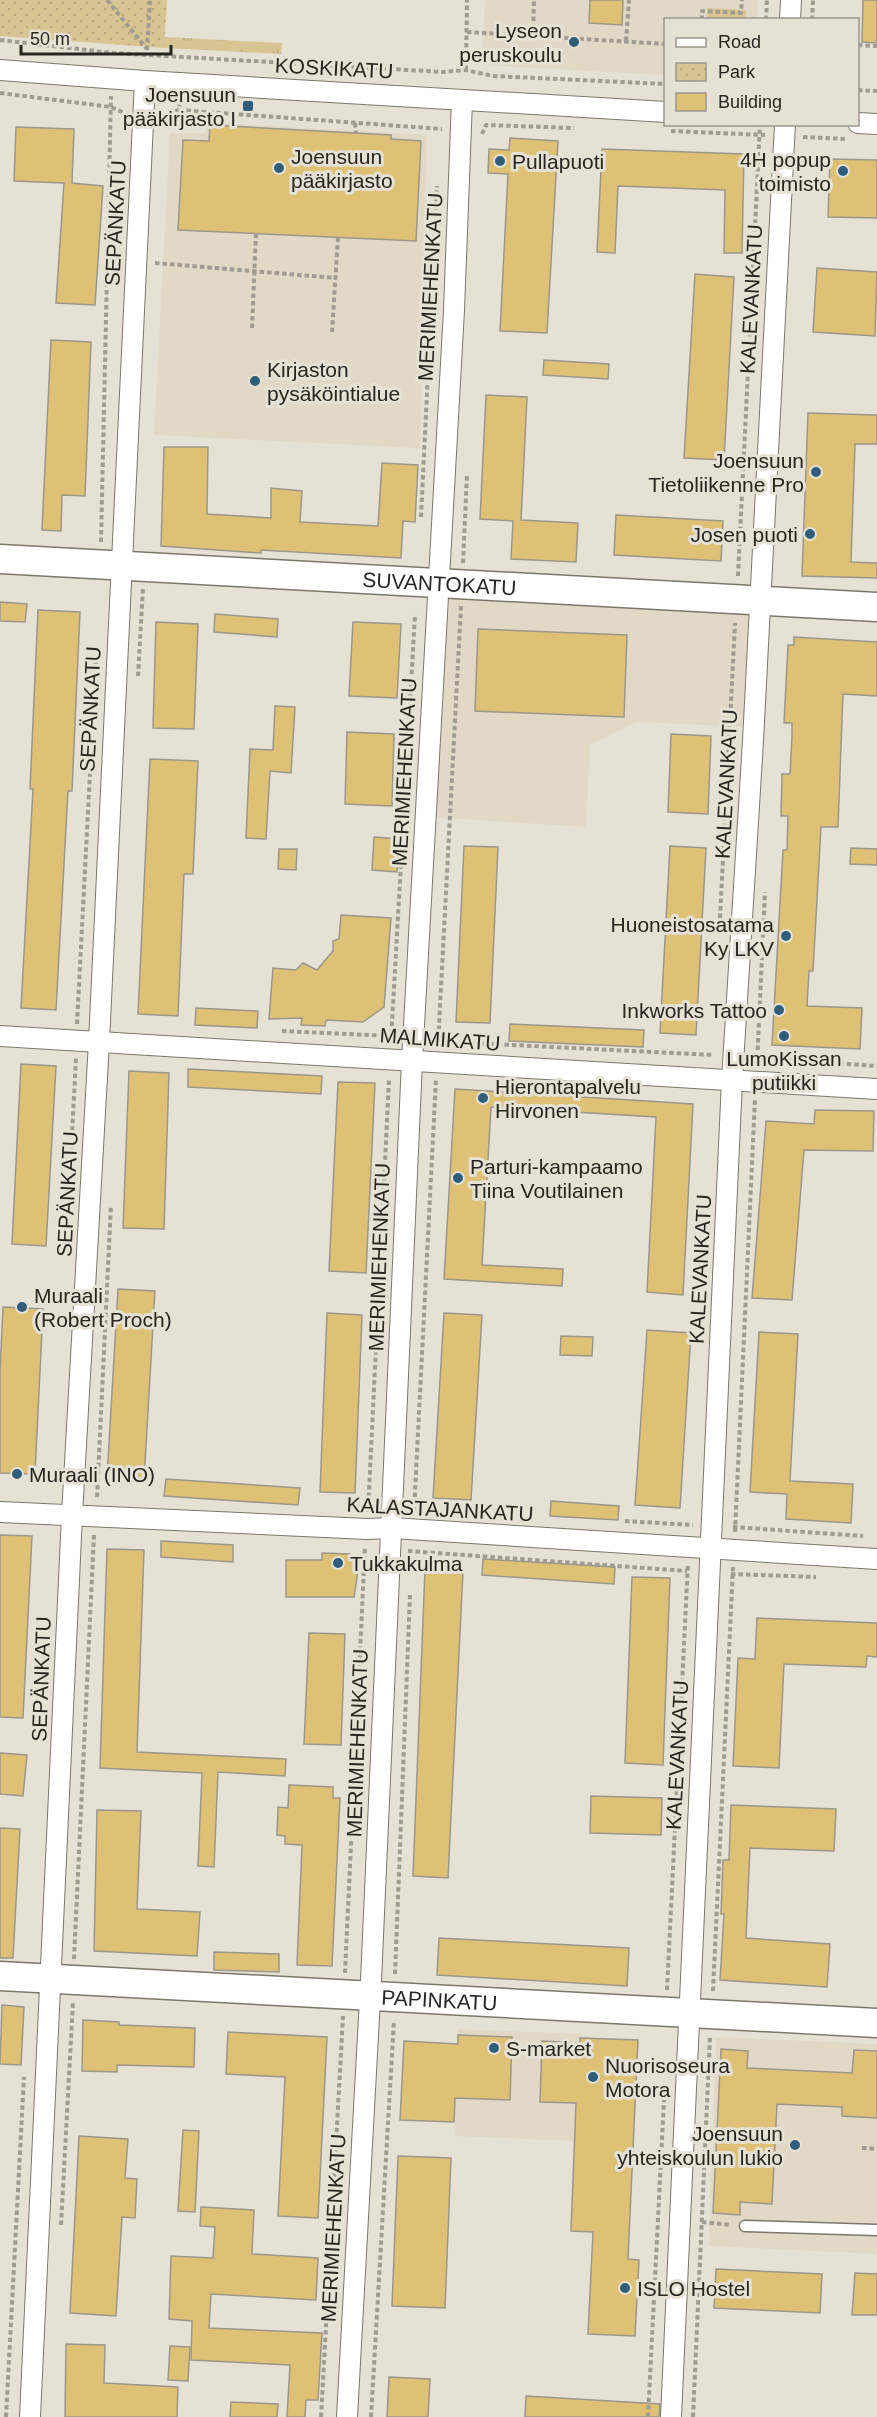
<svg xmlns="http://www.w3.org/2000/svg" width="877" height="2417" font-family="Arial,sans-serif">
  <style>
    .built { fill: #e1d9c5 }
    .grass { fill: url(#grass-tufts) }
    .park { fill: url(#park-dots) }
    .pitch { fill: #d8c592 }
    .building { fill: #dec174; stroke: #9c978c; stroke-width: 1.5 }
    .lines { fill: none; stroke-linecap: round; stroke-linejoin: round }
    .lane-casing { stroke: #7c776c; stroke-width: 13 }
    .street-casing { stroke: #7c776c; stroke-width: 22 }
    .secondary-casing { stroke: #7c776c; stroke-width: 31 }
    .path { stroke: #a09c93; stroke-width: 4; stroke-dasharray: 4.5 3; stroke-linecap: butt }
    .lane { stroke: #fff; stroke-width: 10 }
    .street { stroke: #fff; stroke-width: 20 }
    .secondary { stroke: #fff; stroke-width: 28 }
    .poi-dot { fill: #2f5e7d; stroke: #e6e1d5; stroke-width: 2 }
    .labels { text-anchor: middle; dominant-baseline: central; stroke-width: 6; stroke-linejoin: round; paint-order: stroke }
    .poi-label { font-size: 21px; fill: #272621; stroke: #e6e1d5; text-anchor: start }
    .street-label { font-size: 21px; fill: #272621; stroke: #e6e1d5 }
  </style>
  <defs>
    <pattern id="grass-tufts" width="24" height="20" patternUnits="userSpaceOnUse" patternTransform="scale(1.5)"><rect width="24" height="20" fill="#d8c592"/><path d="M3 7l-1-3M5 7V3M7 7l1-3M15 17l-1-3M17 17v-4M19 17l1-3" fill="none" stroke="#b9a97e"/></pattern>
    <pattern id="park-dots" width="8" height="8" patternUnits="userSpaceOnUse" patternTransform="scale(1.5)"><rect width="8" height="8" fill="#d8c592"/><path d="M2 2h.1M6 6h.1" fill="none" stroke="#b9a97e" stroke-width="1.8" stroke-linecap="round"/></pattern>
  </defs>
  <rect width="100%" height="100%" fill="#e6e1d5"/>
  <g class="built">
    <path d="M485 0H758L757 19 666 20 665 75 482 65Z"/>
    <path d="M206 122 427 135 420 448 154 435 170 133H205Z"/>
    <path d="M440 586 756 605 750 727 636 722 590 745 586 827 429 817Z"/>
    <path d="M458 2029 580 2034 579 2042 542 2041 539 2102 576 2103 574 2141 455 2136V2098L510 2100 513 2038 458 2035Z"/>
    <path d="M716 2037 877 2044V2254L709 2246Z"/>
  </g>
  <path class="grass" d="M165 37 282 43 281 54 164 48 154 39Z"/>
  <path class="park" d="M0 0H167L164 48 0 36Z"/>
  <path class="pitch" d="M707 8 746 10 745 19H707Z"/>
  <g class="building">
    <path d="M590 0H623L622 25 589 23Z"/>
    <path d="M863 0H877V43L862 42Z"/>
    <path d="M210 125 391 135V139L421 141 416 241 178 230 183 140 209 141Z"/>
    <path d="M16 127 74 129 72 183 103 186 95 305 56 303 64 183 14 181Z"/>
    <path d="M510 138 558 141 547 333 500 331 508 174 488 173 489 149 509 150Z"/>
    <path d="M602 149 744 154 742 253H724L725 190 618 186 615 253 597 252Z"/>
    <path d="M830 159 877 160V218L828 217Z"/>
    <path d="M817 268 877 272 875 336 813 332Z"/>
    <path d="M695 274 734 277 724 460 684 458Z"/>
    <path d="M51 340 91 342 85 496 62 495 61 531 42 530Z"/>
    <path d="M544 360 609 364 608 379 543 375Z"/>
    <path d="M486 395 527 397 521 520 578 523 576 562 511 559 513 521 480 519Z"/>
    <path d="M808 413 877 415V444H855L851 562 877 563V578L802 576Z"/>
    <path d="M164 447H208L207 514 271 518V488L302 491 300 522 378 526 382 463 418 465 415 522 403 521 401 558 261 550V553L161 546Z"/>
    <path d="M616 515 723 521 721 561 614 555Z"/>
    <path d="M0 602 27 604 25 622 0 621Z"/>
    <path d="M38 610 80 612 72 791H68L56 1010 21 1008 33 789H30Z"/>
    <path d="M215 614 278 619 277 637 214 632Z"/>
    <path d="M156 622 198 624 194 729 153 728Z"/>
    <path d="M353 622 401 624 397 698 349 696Z"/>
    <path d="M478 629 627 635 624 717 475 711Z"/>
    <path d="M794 637 877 642V696L843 694 838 827H821L813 971H809L807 1006 862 1008 860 1049 772 1045 783 850H787L788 816H781L782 774H790L792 736V723H784L788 645H794Z"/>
    <path d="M275 706 295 707 291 773 270 771 266 839 246 838 250 749 273 750Z"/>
    <path d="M347 732 394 734 392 806 345 804Z"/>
    <path d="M671 734 711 736 708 814 668 812Z"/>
    <path d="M150 759 198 761 193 874H184L178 1016 138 1014Z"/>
    <path d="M374 837 399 839 397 872 372 870Z"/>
    <path d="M464 846 498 847 490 1023 456 1022Z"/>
    <path d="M670 846 706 848 696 1035 660 1033Z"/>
    <path d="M851 848 877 849V865L850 864Z"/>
    <path d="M279 849H297L296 870 278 869Z"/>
    <path d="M341 915 391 918 384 1007 363 1022 326 1020 325 1026 301 1025 302 1018 269 1019 273 968 296 970 303 963 317 970 333 951V941L339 939Z"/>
    <path d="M196 1008 258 1011 257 1028 195 1025Z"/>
    <path d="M510 1024 644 1030 643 1047 509 1041Z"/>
    <path d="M21 1064 56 1066 46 1246 12 1244Z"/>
    <path d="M188 1069 322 1076 321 1094 188 1087Z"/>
    <path d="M129 1071 169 1073 164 1229 123 1228Z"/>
    <path d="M338 1082 375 1083 366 1273 329 1271Z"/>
    <path d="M455 1089 693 1104 683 1295 647 1292 656 1117 491 1107 482 1265 563 1269 562 1286 444 1279Z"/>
    <path d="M815 1110 874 1111 873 1151 804 1150 792 1300 752 1298 766 1121 814 1124Z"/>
    <path d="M118 1289 155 1291 144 1480 107 1478Z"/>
    <path d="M3 1307 43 1309 35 1474 0 1473V1371Z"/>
    <path d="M327 1313 362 1315 355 1493 320 1492Z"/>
    <path d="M444 1313 482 1315 471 1500 433 1498Z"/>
    <path d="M647 1330 691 1333 680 1508 635 1505Z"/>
    <path d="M759 1332 798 1334 790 1481 853 1484 851 1523 786 1519 787 1494 750 1492Z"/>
    <path d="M561 1336 593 1337 592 1356 560 1355Z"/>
    <path d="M166 1479 300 1488 298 1505 164 1496Z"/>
    <path d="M551 1501 619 1506 618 1520 550 1516Z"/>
    <path d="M0 1535 32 1536 23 1718 0 1717Z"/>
    <path d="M161 1541 233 1545V1562L161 1557Z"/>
    <path d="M107 1549 144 1550 137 1752 286 1759 285 1776 218 1772 214 1867 198 1866 202 1773 100 1768Z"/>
    <path d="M322 1553 350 1554 359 1564 354 1597H286V1560H322Z"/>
    <path d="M483 1559 615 1567 614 1584 482 1575Z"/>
    <path d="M425 1569 463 1571 448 1878 413 1876Z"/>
    <path d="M632 1577 670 1578 663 1765 625 1763Z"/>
    <path d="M757 1618 877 1623V1657L867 1656 866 1667 784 1664 779 1768 733 1766 738 1658 755 1659Z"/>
    <path d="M309 1633 345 1634 341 1745 304 1744Z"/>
    <path d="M0 1753 27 1755 23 1796 0 1794Z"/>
    <path d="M289 1785 333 1787V1798H340L332 1966 297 1965 302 1845 285 1844V1836L277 1835 278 1807 288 1808Z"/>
    <path d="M591 1796 662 1798 661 1835 590 1833Z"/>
    <path d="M731 1805 836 1809 834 1851 750 1848 746 1938 830 1944 827 1987 720 1980 724 1914H721L723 1860H729Z"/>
    <path d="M97 1810 141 1811 137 1909 200 1912 197 1956 94 1951Z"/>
    <path d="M0 1828 20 1829 13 1958H0Z"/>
    <path d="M439 1938 629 1948 627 1986 437 1975Z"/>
    <path d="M214 1952 279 1954V1972L214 1970Z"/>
    <path d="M2 2005 24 2007 21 2065 0 2064Z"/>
    <path d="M83 2020 119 2022V2025L195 2028 194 2067 117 2065V2072L82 2071Z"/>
    <path d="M228 2032 327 2037 318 2218 278 2216 285 2077 226 2074Z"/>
    <path d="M458 2035 512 2037 510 2100 455 2098 454 2122 400 2120 404 2041 458 2044Z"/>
    <path d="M580 2038 638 2040 628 2259 639 2260 635 2336 588 2334 593 2232 571 2231 576 2103 540 2102 542 2041 580 2043Z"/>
    <path d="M721 2049 748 2051 747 2068 852 2073 854 2050 877 2051V2118L842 2116V2107L777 2104 772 2204 740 2202V2215L713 2213Z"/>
    <path d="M183 2130 199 2131 195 2212 178 2211Z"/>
    <path d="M79 2136 128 2139 125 2178 137 2179 135 2218 122 2217 116 2316 70 2313Z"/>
    <path d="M398 2156 451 2158 445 2308 392 2306Z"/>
    <path d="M201 2207 254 2210 252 2254 318 2258 316 2300 211 2294 209 2328 322 2333 318 2400H306L305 2417H287L290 2365 191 2360 192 2321 169 2319 171 2256 213 2258 215 2227 200 2226Z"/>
    <path d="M716 2269 822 2274 820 2313 714 2308Z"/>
    <path d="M855 2273 877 2274V2315H852Z"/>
    <path d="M66 2344 105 2345 104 2383 178 2387 177 2417H65Z"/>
    <path d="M170 2346 190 2347 188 2381 168 2380Z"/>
    <path d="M389 2377 430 2379 428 2417H387Z"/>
    <path d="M526 2396 660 2404 659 2417H525Z"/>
    <path d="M231 2402 278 2404 277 2417H230Z"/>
  </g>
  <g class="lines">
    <g class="lane-casing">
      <path id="lane" d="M745 2226 877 2230"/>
    </g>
    <g class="street-casing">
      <g id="street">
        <path d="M790 20 791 0"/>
        <path d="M0 70 145 81 666 112"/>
        <path d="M858 123 877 124"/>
        <path d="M0 1036 877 1089"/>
        <path d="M0 1512 367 1529 392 1528 877 1559"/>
        <path d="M30 2417 72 1515 99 1042 145 81"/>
        <path d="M347 2417 371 1981 412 1061 454 310 462 100"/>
        <path d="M671 2417 732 1080 753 741 785 124"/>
      </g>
    </g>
    <g class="secondary-casing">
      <g id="secondary">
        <path id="s1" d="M0 559 877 607"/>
        <path id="s2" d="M0 1976 877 2023"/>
      </g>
    </g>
    <g class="path">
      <path d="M107 0 147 49"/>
      <path d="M702 20V11L741 13 742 0"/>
      <path d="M766 20 767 0"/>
      <path d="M812 20 813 0"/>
      <path d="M467 32 666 44"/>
      <path d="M533 36 534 0"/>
      <path d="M0 40 113 53 443 72 466 70 493 76 666 84"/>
      <path d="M626 41 629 0"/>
      <path d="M858 45 877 46"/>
      <path d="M147 50 150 0"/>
      <path d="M466 70 467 0"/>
      <path d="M858 90 877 91"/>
      <path d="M0 93 111 107 124 113"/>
      <path d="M179 110 442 129"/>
      <path d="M161 116 179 110 180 101"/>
      <path d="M355 123 356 133"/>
      <path d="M671 131 765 135"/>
      <path d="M482 134 486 125 574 128"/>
      <path d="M803 137 846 139"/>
      <path d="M155 263 336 278"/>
      <path d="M252 328 256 233"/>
      <path d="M332 332 338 237"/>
      <path d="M421 517 437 186"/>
      <path d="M101 542 111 96"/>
      <path d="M463 563 467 474"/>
      <path d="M738 576 760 124"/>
      <path d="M138 676 143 588"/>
      <path d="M720 918 735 623"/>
      <path d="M77 1024 96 657"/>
      <path d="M282 1031 391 1036"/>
      <path d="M391 1041 415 614"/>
      <path d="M452 1042 714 1055"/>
      <path d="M438 1045 461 606"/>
      <path d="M757 1058 877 1066"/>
      <path d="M757 1065 765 892"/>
      <path d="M71 1153 76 1058"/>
      <path d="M97 1497 111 1205"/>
      <path d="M368 1512 389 1079"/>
      <path d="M414 1512 436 1079"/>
      <path d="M625 1521 693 1525"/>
      <path d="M733 1527 863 1536"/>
      <path d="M735 1532 755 1099"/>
      <path d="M408 1551 687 1571"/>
      <path d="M731 1574 816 1577"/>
      <path d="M74 1959 94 1535"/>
      <path d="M345 1973 365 1546"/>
      <path d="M395 1974 410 1595"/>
      <path d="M667 1990 688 1563"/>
      <path d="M713 1991 733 1567"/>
      <path d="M862 2148 877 2149"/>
      <path d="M702 2222 731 2225"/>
      <path d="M61 2225 73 2002"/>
      <path d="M6 2417 24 2077"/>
      <path d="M321 2417 343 2016"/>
      <path d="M371 2417 394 2020"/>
      <path d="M648 2417 664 2100"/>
      <path d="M693 2417 710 2037"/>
    </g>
    <use href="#lane" class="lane"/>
    <use href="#street" class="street"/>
    <use href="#secondary" class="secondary"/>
  </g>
  <g class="poi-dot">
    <circle cx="574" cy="42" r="6"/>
    <rect x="242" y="100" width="12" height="12" rx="3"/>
    <circle cx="500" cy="161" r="6"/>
    <circle cx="279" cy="168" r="6"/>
    <circle cx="843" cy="171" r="6"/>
    <circle cx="255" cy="381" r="6"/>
    <circle cx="816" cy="472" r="6"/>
    <circle cx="810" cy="534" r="6"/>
    <circle cx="786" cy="936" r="6"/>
    <circle cx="779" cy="1010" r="6"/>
    <circle cx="784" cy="1036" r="6"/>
    <circle cx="483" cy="1098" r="6"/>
    <circle cx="458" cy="1178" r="6"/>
    <circle cx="22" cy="1307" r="6"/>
    <circle cx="17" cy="1474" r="6"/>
    <circle cx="338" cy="1563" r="6"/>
    <circle cx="494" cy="2048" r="6"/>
    <circle cx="593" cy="2077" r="6"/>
    <circle cx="795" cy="2145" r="6"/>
    <circle cx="625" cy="2288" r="6"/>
  </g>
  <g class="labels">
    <g class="poi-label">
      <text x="562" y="30" text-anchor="end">Lyseon<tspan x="562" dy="24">peruskoulu</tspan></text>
      <text x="236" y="94" text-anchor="end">Joensuun<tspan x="236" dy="24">pääkirjasto I</tspan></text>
      <text x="291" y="156">Joensuun<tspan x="291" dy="24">pääkirjasto</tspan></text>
      <text x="831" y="159" text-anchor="end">4H popup<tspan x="831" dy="24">toimisto</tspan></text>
      <text x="512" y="161">Pullapuoti</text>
      <text x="267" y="369">Kirjaston<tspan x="267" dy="24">pysäköintialue</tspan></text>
      <text x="804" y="460" text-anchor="end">Joensuun<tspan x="804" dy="24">Tietoliikenne Pro</tspan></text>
      <text x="798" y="534" text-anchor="end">Josen puoti</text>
      <text x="774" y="924" text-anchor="end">Huoneistosatama<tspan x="774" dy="24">Ky LKV</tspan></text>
      <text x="767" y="1010" text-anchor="end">Inkworks Tattoo</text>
      <text x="784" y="1058" text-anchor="middle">LumoKissan<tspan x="784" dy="24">putiikki</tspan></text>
      <text x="495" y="1086">Hierontapalvelu<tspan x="495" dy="24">Hirvonen</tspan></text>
      <text x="470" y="1166">Parturi-kampaamo<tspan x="470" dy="24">Tiina Voutilainen</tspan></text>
      <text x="34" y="1295">Muraali<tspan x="34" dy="24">(Robert Proch)</tspan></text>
      <text x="29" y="1474">Muraali (INO)</text>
      <text x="350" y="1563">Tukkakulma</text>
      <text x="506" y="2048">S-market</text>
      <text x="605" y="2065">Nuorisoseura<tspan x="605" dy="24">Motora</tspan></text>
      <text x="783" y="2133" text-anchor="end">Joensuun<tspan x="783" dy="24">yhteiskoulun lukio</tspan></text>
      <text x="637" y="2288">ISLO Hostel</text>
    </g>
    <g class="street-label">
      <text transform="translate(334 68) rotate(3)">KOSKIKATU</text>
      <text transform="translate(115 223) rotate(-87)">SEPÄNKATU</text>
      <text transform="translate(430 287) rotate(-87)">MERIMIEHENKATU</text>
      <text transform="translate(751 299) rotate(-87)">KALEVANKATU</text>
      <text stroke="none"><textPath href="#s1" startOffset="440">SUVANTOKATU</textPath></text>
      <text transform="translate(90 709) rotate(-87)">SEPÄNKATU</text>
      <text transform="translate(404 772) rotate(-87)">MERIMIEHENKATU</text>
      <text transform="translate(726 784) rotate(-87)">KALEVANKATU</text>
      <text transform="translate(440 1039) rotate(4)">MALMIKATU</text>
      <text transform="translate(67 1194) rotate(-87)">SEPÄNKATU</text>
      <text transform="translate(379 1257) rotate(-88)">MERIMIEHENKATU</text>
      <text transform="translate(700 1269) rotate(-87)">KALEVANKATU</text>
      <text transform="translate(440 1509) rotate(3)">KALASTAJANKATU</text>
      <text transform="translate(41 1679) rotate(-88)">SEPÄNKATU</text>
      <text transform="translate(357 1743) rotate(-88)">MERIMIEHENKATU</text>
      <text transform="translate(677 1755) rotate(-87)">KALEVANKATU</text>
      <text stroke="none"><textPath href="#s2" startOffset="440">PAPINKATU</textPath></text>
      <text transform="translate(333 2228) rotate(-87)">MERIMIEHENKATU</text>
    </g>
  </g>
  <rect x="664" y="18" width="195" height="108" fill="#e6e1d5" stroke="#9a968d" stroke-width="1.5"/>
  <rect x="676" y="38" width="30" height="9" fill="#ffffff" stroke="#9a968d" stroke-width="1.5"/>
  <text x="718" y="48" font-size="18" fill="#272621">Road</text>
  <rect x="676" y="63" width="30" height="18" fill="url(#park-dots)" stroke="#9a968d" stroke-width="1.5"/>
  <text x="718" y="78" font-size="18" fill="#272621">Park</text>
  <rect x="676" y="93" width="30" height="18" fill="#dec174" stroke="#9a968d" stroke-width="1.5"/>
  <text x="718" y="108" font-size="18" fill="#272621">Building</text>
  <path d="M21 45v9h150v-9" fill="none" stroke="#272621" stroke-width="3"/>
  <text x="30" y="45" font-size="18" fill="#272621" stroke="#e6e1d5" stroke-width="4.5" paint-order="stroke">50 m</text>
</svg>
